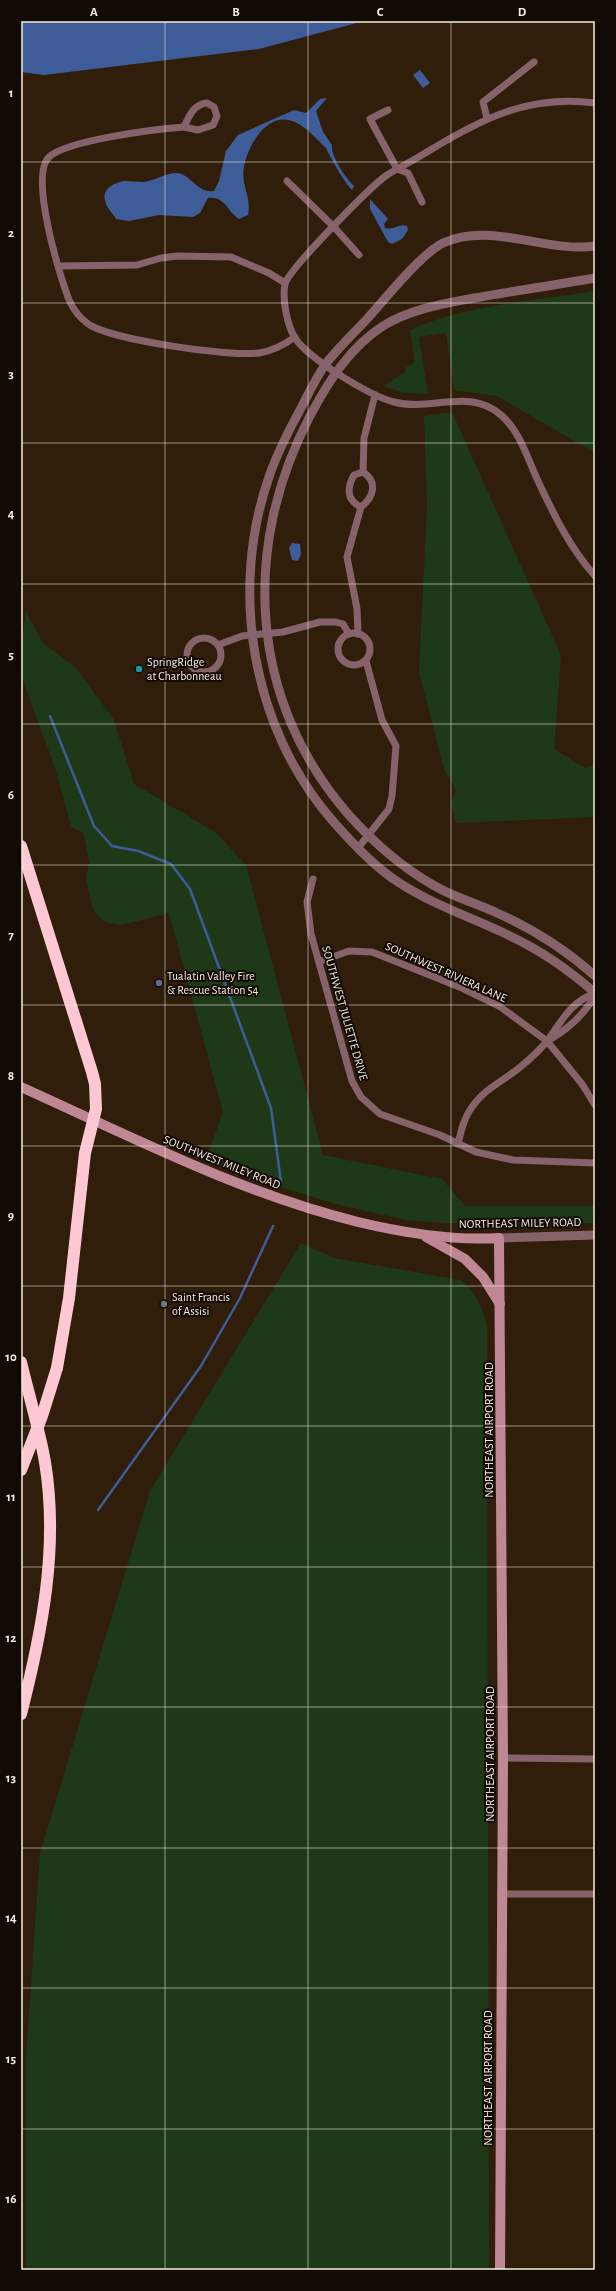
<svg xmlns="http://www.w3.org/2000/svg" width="616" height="2291" font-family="'Alegreya Sans',sans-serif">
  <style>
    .green { fill: #1e3917 }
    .water { fill: #3d5c98 }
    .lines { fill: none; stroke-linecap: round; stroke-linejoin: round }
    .stream { stroke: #3d5c98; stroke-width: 2.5 }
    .minor { stroke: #86636b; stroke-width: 7 }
    .tertiary { stroke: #86636b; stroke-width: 9 }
    .secondary { stroke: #bf8794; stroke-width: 10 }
    .motorway { stroke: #fdc8d4; stroke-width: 12 }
    .motorway-bridge { stroke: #fdc8d4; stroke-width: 12 }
    .grid { fill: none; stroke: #f8ece0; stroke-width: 1; stroke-opacity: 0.55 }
    .culture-dot { fill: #0f9aa8; stroke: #120a04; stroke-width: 1.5 }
    .service-dot { fill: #5c6f8a; stroke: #120a04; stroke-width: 1.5 }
    .worship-dot { fill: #6b7280; stroke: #120a04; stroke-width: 1.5 }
    .labels { text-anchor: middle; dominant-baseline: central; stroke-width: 4; stroke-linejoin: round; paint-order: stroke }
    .poi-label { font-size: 12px; fill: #f8ece0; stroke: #120a04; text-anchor: start }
    .street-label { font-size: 12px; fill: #f8ece0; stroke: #120a04 }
    .neatline { fill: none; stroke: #f8ece0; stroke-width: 1.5 }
    .grid-label { font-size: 13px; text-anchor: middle; font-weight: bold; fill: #f8ece0 }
  </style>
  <rect width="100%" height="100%" fill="#301e0b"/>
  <g class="green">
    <path d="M595 291V453L497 396 454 390 446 333 419 337 428 394 405 393 383 386 406 371 405 368 415 362 410 330C465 305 535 301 595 291Z"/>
    <path d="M452 412 561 655 554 749 585 768 595 764V817L456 823 451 802 456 790 444 769 419 672 427 507 424 416Z"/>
    <path d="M26 612 43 643 77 669 114 720 134 784 215 832 246 865 323 1155 442 1179 465 1206H595V1223H443L406 1220 336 1204 264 1182 206 1159 223 1112 169 913 121 925 106 922 98 916 92 906 86 878 89 863 84 834 71 826 56 771 21 675V646Z"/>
    <path d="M301 1243 334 1258 461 1280C476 1293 482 1306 487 1325L489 2270H26V2058L40 1853 150 1491Z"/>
  </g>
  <g class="water">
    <path d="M21 21H364L259 49 44 75 21 72Z"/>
    <path d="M420 70 430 83 423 88 413 75Z"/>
    <path d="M327 98 316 111 323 132 332 145C330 155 346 179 354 186L352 190C345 183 333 162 329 154 327 151 327 148 324 146 309 131 290 109 268 125 256 133 246 154 244 167 240 183 252 198 248 215L239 219C227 211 225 196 208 198L200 213 193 217 159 215 129 221 116 219C113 213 106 208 105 200 102 189 115 182 125 181 131 181 137 182 143 182 154 181 166 173 176 173 192 174 197 194 214 191L219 181 226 151 238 135 294 110 306 113 320 99Z"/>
    <path d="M370 199 388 219 384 224 385 228C393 231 399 223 407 226L408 230 402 239 392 244 388 242 370 209Z"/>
    <path d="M292 543 300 544 301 554 298 561 292 560 289 548Z"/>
  </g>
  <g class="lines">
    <g class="stream">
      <path d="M50 716 94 826 112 846 138 851 171 864 190 889 271 1108 281 1182"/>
      <path d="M98 1510 201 1366 240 1298 273 1226"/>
    </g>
    <g class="minor">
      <path d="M207 103 214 107 217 116 213 125 198 130 184 127C189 116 194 104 207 103Z"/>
      <path d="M595 103C529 94 481 119 427 152 414 160 400 167 387 175 371 186 289 269 285 284 282 299 287 325 295 338 309 359 370 396 394 402 431 412 469 387 501 415 520 431 528 460 538 481 554 515 570 548 595 576"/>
      <path d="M388 110 370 119 397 169 408 173 422 202"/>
      <path d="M487 118 483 102 534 62"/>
      <path d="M184 127C157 129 67 140 49 157 29 176 60 278 70 302 74 310 80 318 87 323 108 340 232 357 259 353 272 351 284 345 295 337"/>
      <path d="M287 181 334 227 359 255"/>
      <path d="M59 266 137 265 161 258 177 256 231 257 269 273 285 283"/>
      <path d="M363 472 364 438 375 395"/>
      <circle cx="354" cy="649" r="16"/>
      <path d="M358 634 357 609 347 557 361 507C374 497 378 482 363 472L354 475C347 488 346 500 361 507"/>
      <circle cx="204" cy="655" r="17"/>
      <path d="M218 645 242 636 283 632 320 622H336L343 624 349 634"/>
      <path d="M358 848 389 809 392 796 396 746 382 720 366 661"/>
      <path d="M313 879 307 902 311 934 352 1081 361 1097 380 1114 440 1135 476 1152 513 1160 595 1163"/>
      <path d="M319 962 349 951 372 952 462 988 499 1006 547 1041 582 1084 595 1105"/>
      <path d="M547 1041C566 1031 585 1014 595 995"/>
      <path d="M458 1144C461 1131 464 1118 472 1107 484 1089 503 1081 519 1068 529 1060 540 1050 548 1040 560 1023 573 999 595 994"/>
      <path d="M503 1758 595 1759"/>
      <path d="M501 1894H595"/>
    </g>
    <g class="tertiary">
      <path d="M595 246C545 253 491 221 443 243 421 254 385 299 367 319 353 334 337 349 325 365 315 379 308 395 300 410 288 432 277 453 269 477 229 591 252 728 332 820 351 842 373 866 398 882 433 905 473 918 510 936 542 951 569 970 595 993"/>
      <path d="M595 278C555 285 514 291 474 298 443 304 410 309 383 326 350 347 328 382 310 416 241 547 249 700 348 814 373 842 400 866 433 885 453 897 476 903 497 913 533 929 565 949 595 976"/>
      <path d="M499 1238 595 1235"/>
    </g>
    <g class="secondary">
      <path d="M21 1087C132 1137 240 1193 358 1222 404 1233 451 1241 499 1238L503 1758 500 2270"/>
      <path d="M426 1237 465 1259 483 1277 500 1304"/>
    </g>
    <g class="motorway">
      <path d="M21 846 92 1072 95 1084 96 1109 85 1153 69 1298 57 1368"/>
      <path d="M21 1362C29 1396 39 1428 45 1462 59 1547 42 1632 21 1714"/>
    </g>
    <path class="motorway-bridge" d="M21 1470 42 1416 57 1368"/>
  </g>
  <path class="grid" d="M165 21V2270M308 21V2270M451 21V2270M21 162H595M21 303H595M21 443H595M21 584H595M21 724H595M21 865H595M21 1005H595M21 1146H595M21 1286H595M21 1426H595M21 1567H595M21 1707H595M21 1848H595M21 1988H595M21 2129H595"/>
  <circle class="culture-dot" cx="139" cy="669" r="4"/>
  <circle class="service-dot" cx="159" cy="983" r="4"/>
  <circle class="worship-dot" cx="164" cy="1304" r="4"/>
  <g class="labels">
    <g class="poi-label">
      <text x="147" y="662">SpringRidge<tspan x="147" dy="14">at Charbonneau</tspan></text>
      <text x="167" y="976">Tualatin Valley Fire<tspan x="167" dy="14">&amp; Rescue Station 54</tspan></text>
      <text x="172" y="1297">Saint Francis<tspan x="172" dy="14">of Assisi</tspan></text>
    </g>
    <g class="street-label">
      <text transform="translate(446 972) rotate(24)">SOUTHWEST RIVIERA LANE</text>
      <text transform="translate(345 1013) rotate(74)">SOUTHWEST JULIETTE DRIVE</text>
      <text transform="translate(222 1162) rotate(22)">SOUTHWEST MILEY ROAD</text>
      <text transform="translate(520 1223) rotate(-1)">NORTHEAST MILEY ROAD</text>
      <text transform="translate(489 1430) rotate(-90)">NORTHEAST AIRPORT ROAD</text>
      <text transform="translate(490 1754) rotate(-90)">NORTHEAST AIRPORT ROAD</text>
      <text transform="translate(488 2078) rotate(-90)">NORTHEAST AIRPORT ROAD</text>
    </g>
  </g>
  <rect width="616" height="2291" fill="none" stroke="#120a04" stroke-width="44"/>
  <rect x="22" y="22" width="572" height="2247" class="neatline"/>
  <g class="grid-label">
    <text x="94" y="16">A</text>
    <text x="236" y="16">B</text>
    <text x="380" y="16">C</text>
    <text x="522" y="16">D</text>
    <text x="11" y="97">1</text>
    <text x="11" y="237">2</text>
    <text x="11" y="378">3</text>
    <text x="11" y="518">4</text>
    <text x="11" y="659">5</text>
    <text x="11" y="799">6</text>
    <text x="11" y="939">7</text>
    <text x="11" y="1080">8</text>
    <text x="11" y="1220">9</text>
    <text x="11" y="1361">10</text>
    <text x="11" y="1501">11</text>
    <text x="11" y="1642">12</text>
    <text x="11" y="1782">13</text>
    <text x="11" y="1922">14</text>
    <text x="11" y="2063">15</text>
    <text x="11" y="2203">16</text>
  </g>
</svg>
